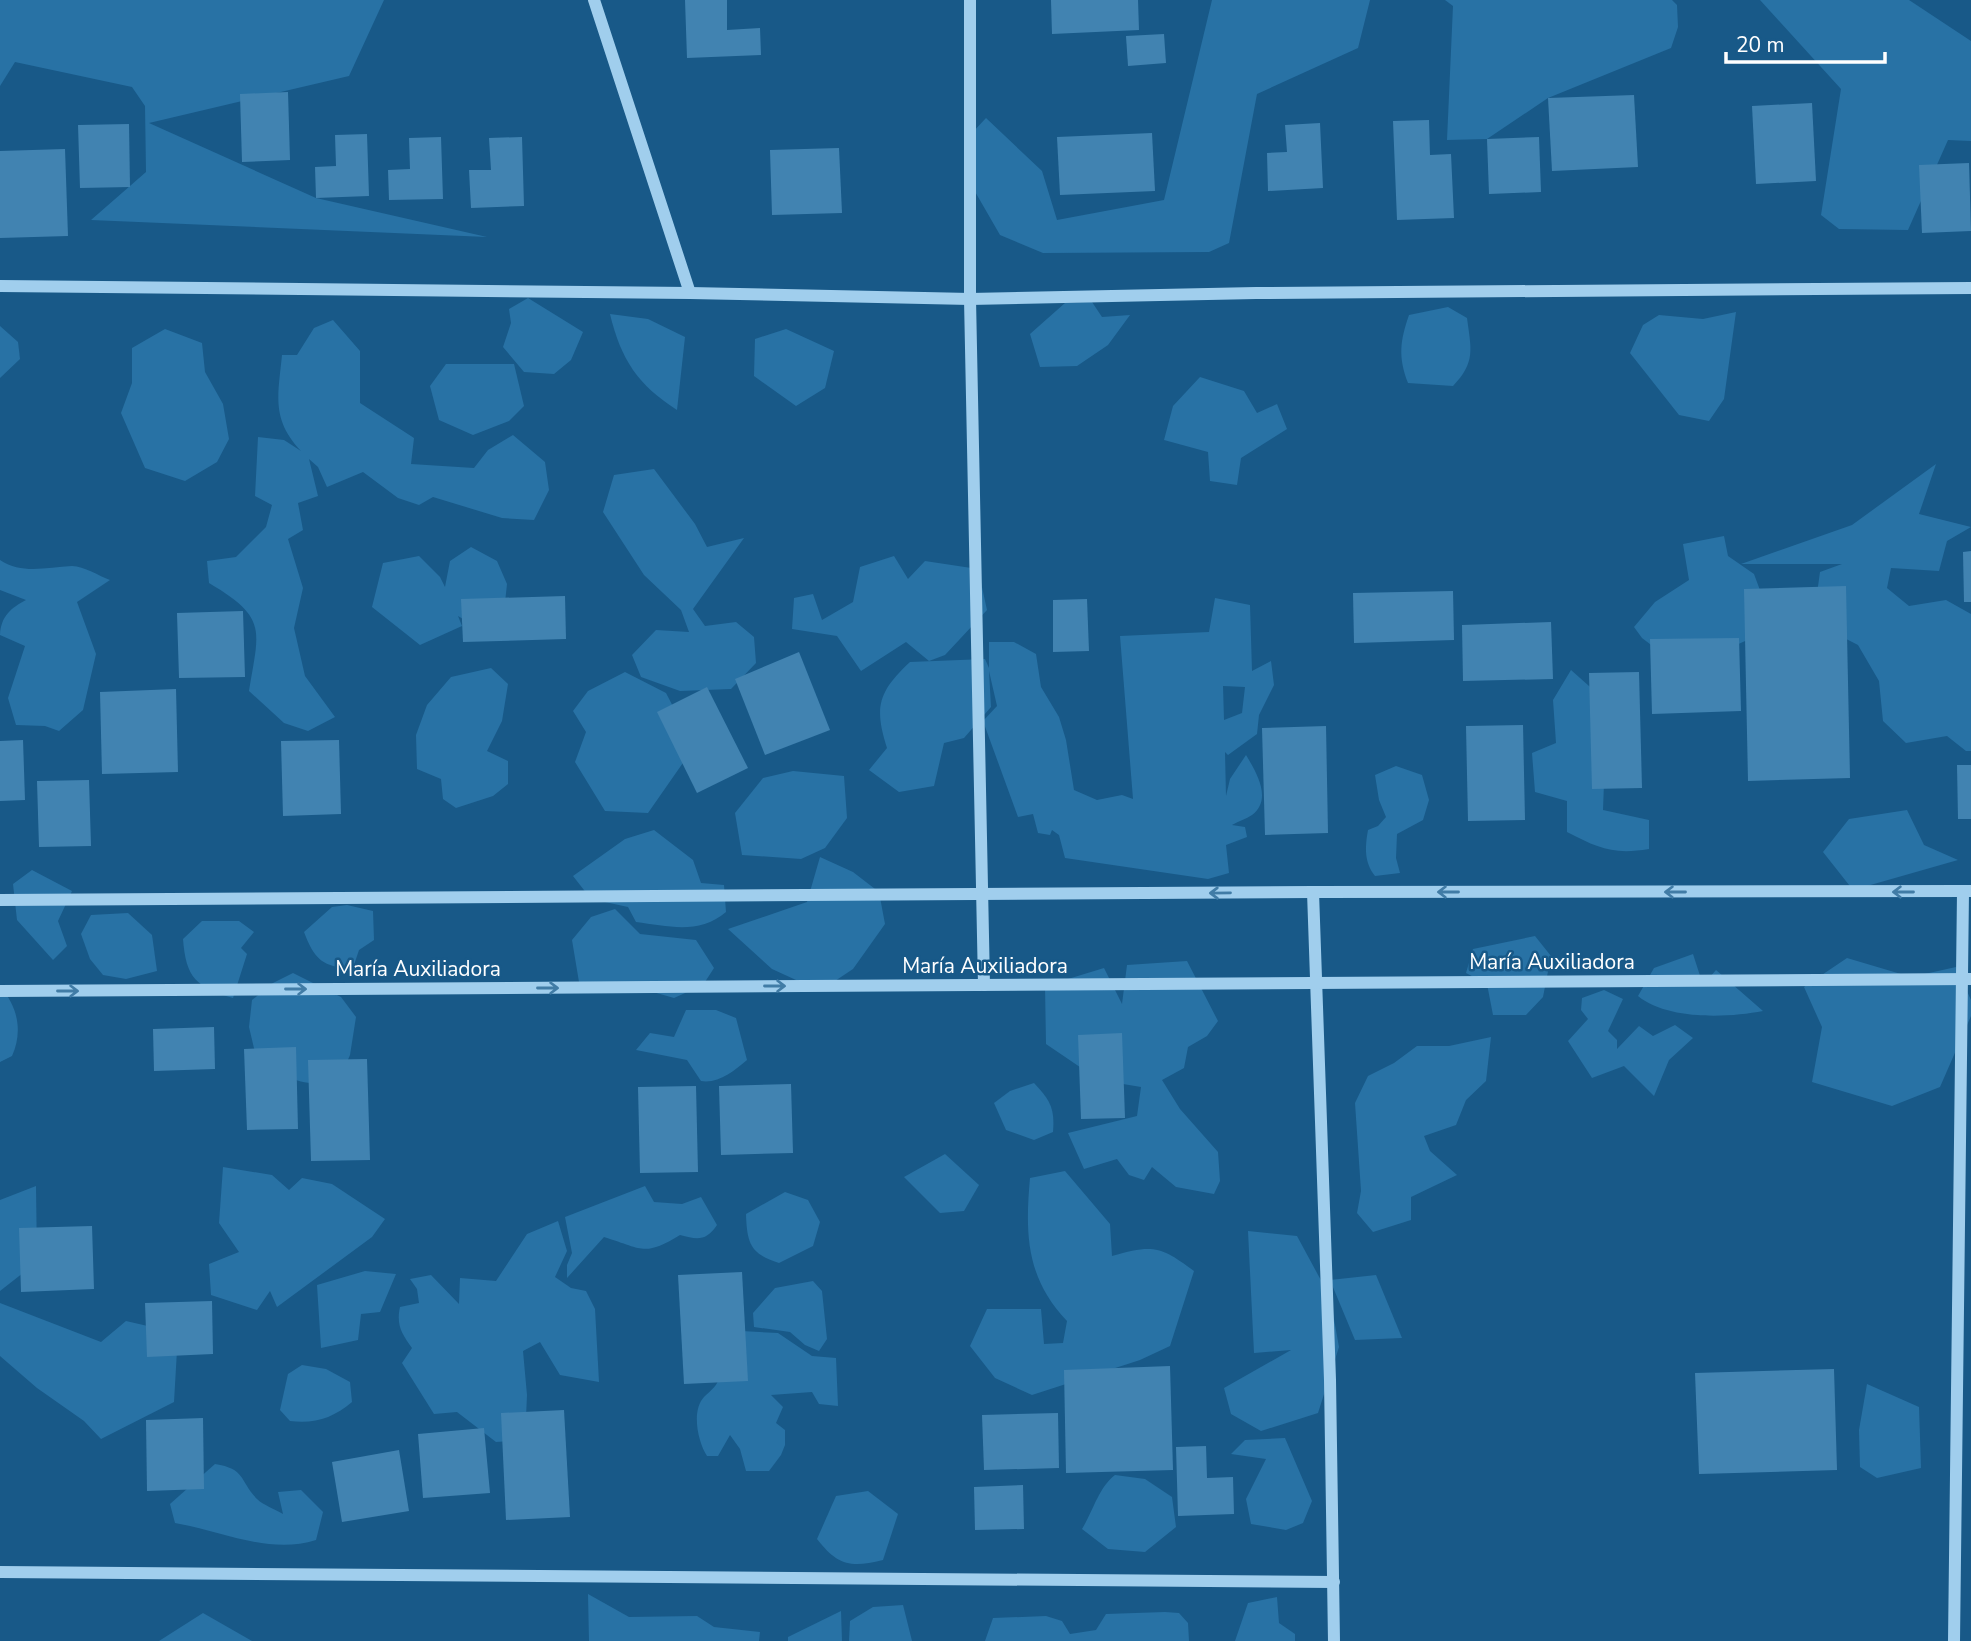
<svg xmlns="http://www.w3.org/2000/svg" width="1971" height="1641" font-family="'Nunito Sans',sans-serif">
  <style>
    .green { fill: #2872a5; fill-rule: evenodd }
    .building { fill: #4183b1 }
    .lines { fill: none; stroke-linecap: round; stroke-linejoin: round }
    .minor { stroke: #a0ceed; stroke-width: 12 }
    .oneway { stroke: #417ca6 }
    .labels { text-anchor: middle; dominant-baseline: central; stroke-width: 5; stroke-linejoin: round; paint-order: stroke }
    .street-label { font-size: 21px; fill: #fff; stroke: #185988 }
  </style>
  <rect width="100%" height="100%" fill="#185988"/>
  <g class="green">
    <path d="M0 0H384L349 76 149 123 316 198 487 237 91 220 146 172 145 106 132 87 15 62 0 86Z"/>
    <path d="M1212 0H1370L1358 48 1257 94 1229 243 1209 252 1043 253 1000 235 966 176 972 133 986 118 1042 171 1057 220 1164 200Z"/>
    <path d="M1445 0H1672L1677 5 1678 27 1671 48 1548 98 1487 139 1447 140 1453 6Z"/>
    <path d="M1760 0H1909L1971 41V141L1948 140 1908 230 1839 229 1821 215 1841 89Z"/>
    <path d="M528 298 583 332 571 360 554 374 524 372 503 347 511 323 509 309Z"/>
    <path d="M1092 302 1102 317 1130 315 1108 345 1077 366 1040 367 1030 334 1065 303Z"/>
    <path d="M1448 307 1467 318C1471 349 1476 362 1453 386L1408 383C1398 357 1400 341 1409 315Z"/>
    <path d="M1736 312 1724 399 1709 421 1679 415 1630 353 1643 325 1659 315 1703 319Z"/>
    <path d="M610 314 648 319 685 337 677 410C638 385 621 360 610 314Z"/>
    <path d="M333 320 360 351V403L414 438 411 464 474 468 488 450 513 435 545 462 549 490 534 520 502 518 433 497 419 505 398 498 363 472 327 487 318 467 309 459 318 496 298 503 303 530 288 539 303 588 294 628 305 676 335 717 308 731 284 723 249 691C259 629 268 618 209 583L207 561 236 557 266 527 272 505 255 496 258 437 284 440 301 451C271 419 278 396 282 355H297L314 328Z"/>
    <path d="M0 326 18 342 20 359 0 378Z"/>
    <path d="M165 329 202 343 205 372 223 404 229 439 217 462 185 481 145 468 121 413 132 383V348Z"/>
    <path d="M786 329 834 351 825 388 796 406 754 376 755 339Z"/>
    <path d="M446 364H514L524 406 509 421 473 435 439 420 430 386Z"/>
    <path d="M1200 377 1244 391 1257 413 1277 404 1287 429 1241 458 1237 485 1210 481 1208 452 1164 440 1173 406Z"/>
    <path d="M1936 464 1919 514 1971 527 1947 541 1939 571 1891 568 1887 588 1909 606 1946 600 1971 614V751H1966L1947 736 1906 743 1883 721 1879 681 1858 645 1813 622 1820 572 1842 564H1741L1852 525Z"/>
    <path d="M654 469 695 524 707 547 744 538 693 609 705 626 736 622 754 637 756 663 731 689 680 691 641 677 632 655 656 630 689 632 681 610 644 575 603 512 614 475Z"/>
    <path d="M1724 536 1728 556 1754 574 1774 628 1683 669 1642 638 1634 627 1655 602 1689 580 1683 544Z"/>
    <path d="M471 547 497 561 507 584 503 621 477 627 458 616 462 626 420 645 372 607 383 563 419 556 440 577 445 587 450 561Z"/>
    <path d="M894 556 908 579 925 561 978 569 987 610 945 655 929 661 906 642 861 671 837 636 792 629 794 598 813 594 822 620 853 602 860 567Z"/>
    <path d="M0 560C23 575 47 567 72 566 84 566 99 576 110 580L77 602 96 654 83 710 59 731 45 726 16 725 8 698 25 646 0 635C1 616 11 608 26 600L0 590Z"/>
    <path d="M1215 598 1250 605 1252 671 1271 661 1274 685 1259 715 1257 734 1228 755 1225 752 1226 796 1230 779 1246 755C1256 772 1273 799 1252 815 1246 819 1239 821 1232 825L1245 827 1247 837 1226 845 1229 873 1208 879 1065 858 1059 835 1052 830 1050 835 1038 833 1033 814 1018 817 983 721 997 706 989 671 991 707 964 738 944 743 934 786 899 792 869 770 887 748C874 707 878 692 910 662L985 659 989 668V642H1014L1036 654 1041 687 1059 717 1066 740 1074 790 1097 800 1122 795 1133 799 1120 636 1209 632ZM1223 686 1245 687 1242 713 1224 720Z"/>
    <path d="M491 668 508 684 502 721 487 751 508 761V784L493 796 456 808 443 799 441 779 417 769 416 735 427 705 451 677Z"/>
    <path d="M1571 670 1607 702 1603 810 1649 820V849C1613 855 1598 848 1567 832V801L1535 792 1532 753 1556 743 1553 700Z"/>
    <path d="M625 672 666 693 694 747 648 813 605 811 575 762 586 732 573 711 588 691Z"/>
    <path d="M1396 766 1422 775 1429 800 1423 820 1397 834 1396 858 1400 873 1375 876C1364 862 1365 847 1368 830L1378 826 1386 817 1379 800 1375 775Z"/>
    <path d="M793 771 844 776 847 818 825 848 801 859 742 855 735 813 763 778Z"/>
    <path d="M1907 810 1924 845 1958 860 1853 890 1823 852 1849 819Z"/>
    <path d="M654 830 693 860 701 883 724 885 726 912C699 935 668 926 636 922L628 907 591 899 573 876 625 839Z"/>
    <path d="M820 857 853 872 879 892 885 924 853 969 820 991 772 969 728 929 807 902Z"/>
    <path d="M32 870 72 891 58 921 67 946 53 960 17 920 13 884Z"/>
    <path d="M347 905 373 911 374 940 359 950 353 968C323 968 314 959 304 932L332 907Z"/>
    <path d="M615 909 640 934 696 940 714 968 703 985 674 998 625 984 579 982 572 940 591 917Z"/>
    <path d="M128 913 152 935 157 971 126 979 103 975 90 959 81 934 91 915Z"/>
    <path d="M202 921H239L254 932 241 948 247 954 233 998C196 987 186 978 183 939Z"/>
    <path d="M1535 936 1551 956 1543 997 1526 1015H1493L1487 984 1466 973 1473 949Z"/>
    <path d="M1693 954 1703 985 1716 970 1763 1011C1727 1018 1667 1020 1638 996L1654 968Z"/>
    <path d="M1847 958 1911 977 1956 967 1971 1000V1016L1940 1087 1892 1106 1812 1082 1822 1027 1804 987Z"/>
    <path d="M1187 961 1218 1021 1207 1036 1188 1047 1184 1068 1162 1080 1180 1109 1218 1152 1220 1181 1214 1194 1176 1187 1152 1167 1144 1180 1129 1175 1117 1159 1084 1169 1068 1133 1137 1116 1141 1087 1099 1080 1046 1044 1045 986 1104 968 1122 1004 1127 965Z"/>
    <path d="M293 973 341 997 356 1017 350 1055 340 1078C306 1092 288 1076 257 1061L249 1027 252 1000 273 983Z"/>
    <path d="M0 987C18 1006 23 1032 12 1056L0 1062Z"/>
    <path d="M1604 990 1623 999 1608 1031 1617 1040V1049L1639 1026 1653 1036 1675 1025 1693 1038 1669 1060 1654 1096 1624 1066 1592 1078 1568 1041 1588 1019 1581 1010 1582 998Z"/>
    <path d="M686 1010H716L736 1018 747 1060C734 1071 718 1084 701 1081L687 1060 636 1050 650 1033 674 1037Z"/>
    <path d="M1491 1037 1486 1081 1466 1100 1456 1125 1424 1136 1430 1151 1457 1175 1411 1197V1220L1373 1232 1357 1213 1361 1191 1355 1103 1368 1076 1394 1063 1417 1046H1449Z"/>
    <path d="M1034 1083C1050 1100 1055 1108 1053 1132L1034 1140 1006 1130 994 1103 1010 1091Z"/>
    <path d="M945 1154 979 1185 964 1211 940 1213 904 1177Z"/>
    <path d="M223 1167 272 1175 289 1190 302 1178 332 1184 385 1219 372 1237 277 1307 270 1291 257 1310 211 1295 209 1264 239 1252 219 1223Z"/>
    <path d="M1065 1171 1110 1224 1112 1256C1153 1244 1161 1246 1194 1271L1170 1346 1140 1360 1032 1395 995 1378 970 1346 987 1309H1041L1044 1344 1063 1343 1067 1321C1026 1278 1025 1234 1030 1178Z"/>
    <path d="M36 1186 37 1262 0 1291V1200Z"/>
    <path d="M645 1186 654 1202 682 1204 701 1197 717 1225C706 1241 698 1240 680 1235 644 1257 643 1249 604 1237L567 1278V1265L572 1253 565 1217Z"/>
    <path d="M785 1192 808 1200 820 1222 813 1246 779 1263C750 1254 747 1243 746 1214Z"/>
    <path d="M558 1221 567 1251 555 1277 571 1288 586 1291 595 1309 599 1382 560 1375 540 1342 523 1351 527 1395 525 1440 496 1442 457 1412 434 1414 402 1363 412 1348C402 1334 396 1325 400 1307L419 1303 417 1289 410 1279 431 1275 459 1304 460 1278 496 1281 527 1234Z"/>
    <path d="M1248 1231 1297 1236 1330 1297 1339 1347 1318 1413 1261 1431 1231 1414 1224 1388 1291 1350 1254 1353Z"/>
    <path d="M365 1271 396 1274 380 1312 361 1314 358 1340 321 1348 317 1285Z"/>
    <path d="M1376 1275 1402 1338 1355 1340 1330 1280Z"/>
    <path d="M813 1281 822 1291 827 1339 819 1351 805 1345 790 1332 754 1327 753 1313 775 1288Z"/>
    <path d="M0 1303 101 1342 126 1321 178 1333 174 1402 101 1439 84 1421 37 1388 0 1356Z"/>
    <path d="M723 1330 778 1333 812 1356 836 1358 838 1406 819 1404 812 1392 771 1395 783 1407 776 1423 785 1430V1445L781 1455 769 1471H746L740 1449 730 1435 718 1456H707C698 1442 691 1411 704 1397 711 1390 718 1386 720 1375 723 1361 722 1344 723 1330Z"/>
    <path d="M302 1365 326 1369 350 1382 352 1402C333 1418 315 1424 290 1421L280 1410 288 1374Z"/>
    <path d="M1867 1384 1919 1407 1921 1468 1877 1478 1860 1467 1859 1430Z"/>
    <path d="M1285 1438 1312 1501 1303 1523 1286 1530 1251 1524 1246 1499 1266 1459 1231 1454 1245 1440Z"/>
    <path d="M215 1464C246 1469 239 1480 257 1499 263 1505 275 1509 283 1514L278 1492 301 1490 323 1512 316 1540C269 1555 222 1531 175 1523L170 1504Z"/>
    <path d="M1115 1475 1145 1479 1172 1497 1176 1527 1145 1552 1108 1549 1082 1529C1093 1511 1099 1487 1115 1475Z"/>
    <path d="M868 1491 898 1514 883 1560C851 1568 838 1566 817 1539L836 1496Z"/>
    <path d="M588 1594 629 1617 697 1616 714 1627 760 1632 759 1641H589Z"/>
    <path d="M1277 1597 1279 1623 1295 1634V1641H1235L1248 1603Z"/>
    <path d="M903 1605 912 1641H849L850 1621 873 1607Z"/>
    <path d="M841 1611 842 1641H788V1637Z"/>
    <path d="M1165 1612 1179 1613 1188 1623 1189 1641H985L993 1618 1046 1616 1062 1621 1070 1634 1096 1630 1106 1614Z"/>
    <path d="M203 1613 252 1641H159Z"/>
  </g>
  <g class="building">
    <path d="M685 0H727V30L760 28 761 55 687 58Z"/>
    <path d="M1051 0H1138L1139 30 1052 34Z"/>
    <path d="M1164 34 1166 63 1128 66 1126 36Z"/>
    <path d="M288 92 290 160 242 162 240 94Z"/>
    <path d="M1634 95 1638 167 1552 171 1548 98Z"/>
    <path d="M1812 103 1816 181 1756 184 1752 106Z"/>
    <path d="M1429 120 1430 155 1451 154 1454 218 1397 220 1393 121Z"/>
    <path d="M1320 123 1323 188 1268 191 1267 153 1287 152 1285 125Z"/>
    <path d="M129 124 130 187 80 188 78 125Z"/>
    <path d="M1152 133 1155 191 1060 195 1057 137Z"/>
    <path d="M367 134 369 196 316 198 315 167 336 166 335 135Z"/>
    <path d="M441 137 443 199 389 200 388 170 410 169 409 138Z"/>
    <path d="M522 137 524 206 471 208 469 170H491L489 138Z"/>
    <path d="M1539 137 1541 192 1489 194 1487 139Z"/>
    <path d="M839 148 842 213 772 215 770 150Z"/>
    <path d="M65 149 68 236 0 238V151Z"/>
    <path d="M1969 163 1971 231 1922 233 1919 165Z"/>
    <path d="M1971 551V602H1964L1963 552Z"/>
    <path d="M1846 586 1850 778 1748 781 1744 589Z"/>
    <path d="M1453 591 1454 640 1354 643 1353 593Z"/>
    <path d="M565 596 566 639 463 642 461 599Z"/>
    <path d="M1087 599 1089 651 1053 652V600Z"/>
    <path d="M243 611 245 677 179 678 177 613Z"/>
    <path d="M1551 622 1553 679 1463 681 1462 625Z"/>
    <path d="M1739 638 1741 711 1652 714 1650 639Z"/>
    <path d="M799 652 830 730 765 755 735 679Z"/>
    <path d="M1639 672 1642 788 1592 789 1589 673Z"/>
    <path d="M707 687 748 768 697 793 657 712Z"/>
    <path d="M176 689 178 772 102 774 100 692Z"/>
    <path d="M1523 725 1525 820 1468 821 1466 726Z"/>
    <path d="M1326 726 1328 833 1265 835 1262 728Z"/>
    <path d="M23 740 25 800 0 801V741Z"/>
    <path d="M339 740 341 814 283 816 281 741Z"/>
    <path d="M1957 765H1971V819H1958Z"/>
    <path d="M89 780 91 846 39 847 37 781Z"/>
    <path d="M214 1027 215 1069 154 1071 153 1029Z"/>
    <path d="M1122 1033 1125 1118 1081 1119 1078 1035Z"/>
    <path d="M296 1047 298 1129 247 1130 244 1049Z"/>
    <path d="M367 1059 370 1160 311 1161 308 1060Z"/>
    <path d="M791 1084 793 1153 721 1155 719 1086Z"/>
    <path d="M696 1086 698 1172 640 1173 638 1087Z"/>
    <path d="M92 1226 94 1289 21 1292 19 1228Z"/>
    <path d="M742 1272 748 1381 684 1384 678 1275Z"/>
    <path d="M212 1301 213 1354 147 1357 145 1303Z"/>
    <path d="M1170 1366 1173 1470 1066 1473 1064 1370Z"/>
    <path d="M1834 1369 1837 1470 1699 1474 1695 1373Z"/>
    <path d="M564 1410 570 1517 506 1520 501 1413Z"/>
    <path d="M1058 1413 1059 1468 984 1470 982 1415Z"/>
    <path d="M203 1418 204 1489 147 1491 146 1420Z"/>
    <path d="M484 1428 490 1493 423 1498 418 1434Z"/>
    <path d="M1206 1446 1207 1478 1233 1477 1234 1514 1178 1516 1176 1447Z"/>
    <path d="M399 1450 409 1511 342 1522 332 1462Z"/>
    <path d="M1023 1485 1024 1529 975 1530 974 1487Z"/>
  </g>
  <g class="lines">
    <g class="minor">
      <path d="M594 0 690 293"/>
      <path d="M970 0V299L984 985"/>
      <path d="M0 286 690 293 970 299 1256 293 1971 288"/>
      <path d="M1313 892 1330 1380 1334 1641"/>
      <path d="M0 900 1313 892 1971 891"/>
      <path d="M0 991 1971 979"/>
      <path d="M0 1572 1334 1582"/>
      <path d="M1954 1641 1963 892"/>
    </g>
  </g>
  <defs><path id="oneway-shaft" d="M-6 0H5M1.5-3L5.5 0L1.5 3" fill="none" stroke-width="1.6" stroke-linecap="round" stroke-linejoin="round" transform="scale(1.75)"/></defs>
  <g class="oneway">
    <use href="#oneway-shaft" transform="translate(1448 892) rotate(180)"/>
    <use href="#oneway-shaft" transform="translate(1675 892) rotate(180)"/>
    <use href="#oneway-shaft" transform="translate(1903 892) rotate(180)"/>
    <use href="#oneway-shaft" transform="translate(1220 893) rotate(179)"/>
    <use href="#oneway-shaft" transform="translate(775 986)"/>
    <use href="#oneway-shaft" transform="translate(548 988)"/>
    <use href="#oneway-shaft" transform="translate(296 989)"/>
    <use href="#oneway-shaft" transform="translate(68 991)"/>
  </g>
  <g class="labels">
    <g class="street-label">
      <text x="1552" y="962">María Auxiliadora</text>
      <text x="985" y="966">María Auxiliadora</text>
      <text x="418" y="969">María Auxiliadora</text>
    </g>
  </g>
  <path d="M1726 52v10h159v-10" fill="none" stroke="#ffffff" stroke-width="3.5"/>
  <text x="1736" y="52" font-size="21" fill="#ffffff" stroke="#185988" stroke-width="5" paint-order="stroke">20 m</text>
</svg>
